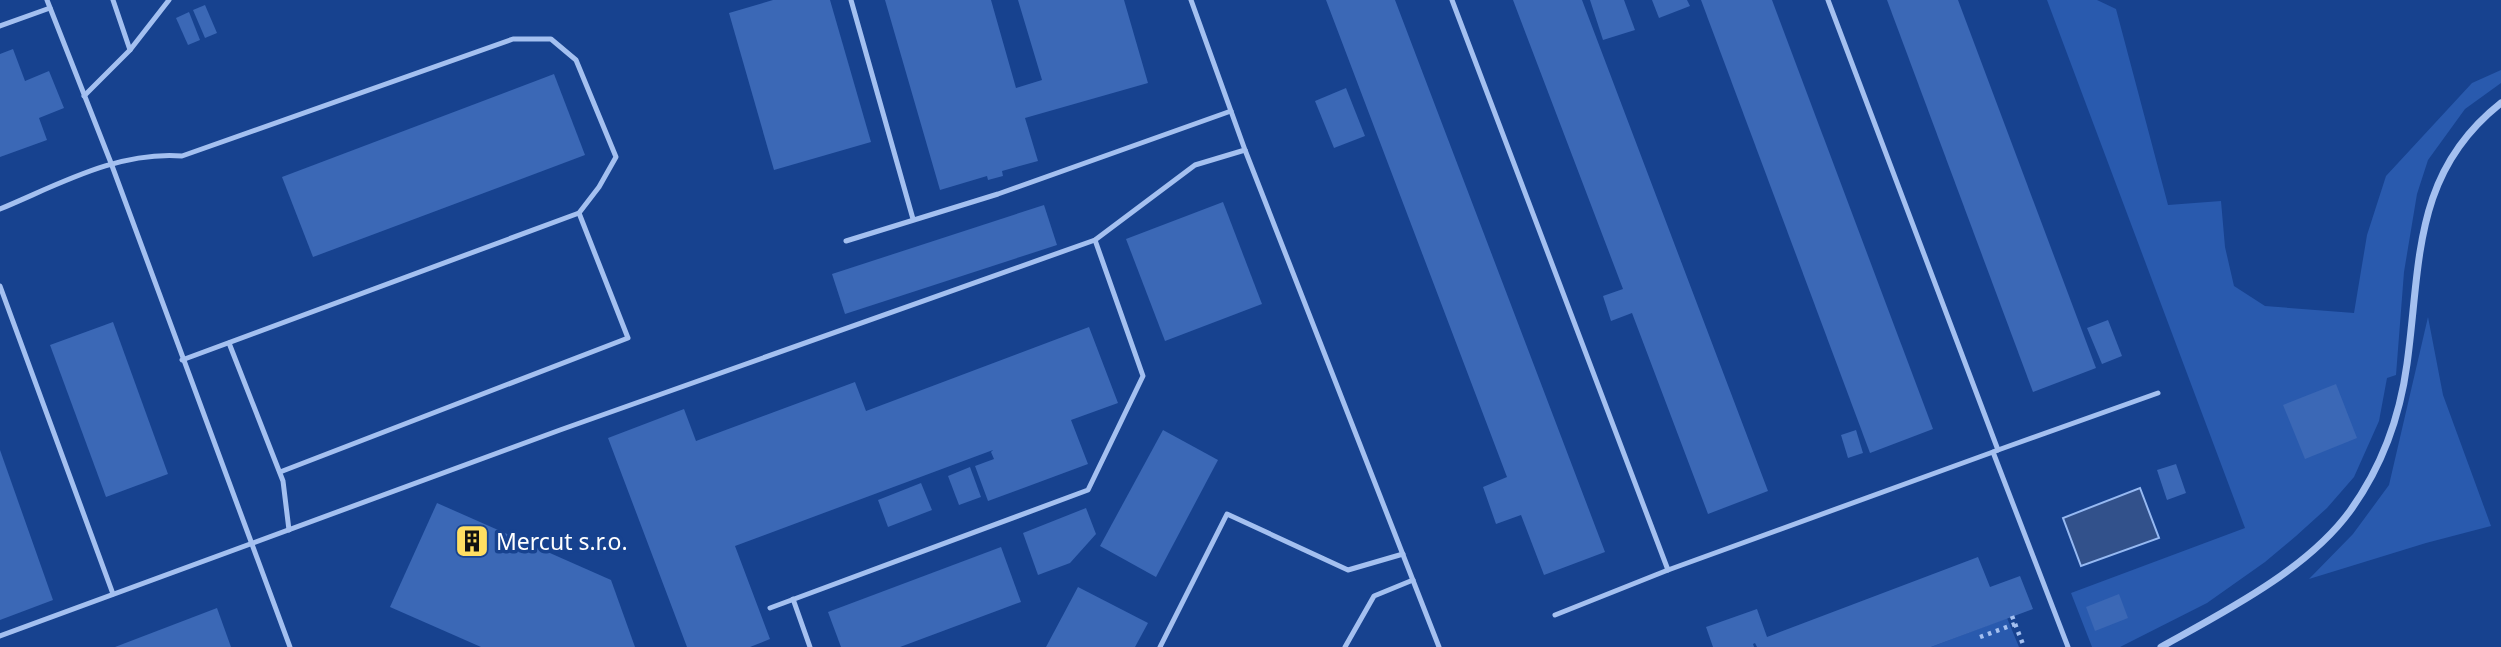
<svg xmlns="http://www.w3.org/2000/svg" width="2501" height="647" font-family="'Noto Sans',sans-serif">
  <style>
    .green { fill: #295aae }
    .water { fill: #32518b; stroke: #96b9f2; stroke-width: 2 }
    .building { fill: #3b68b6 }
    .lines { fill: none; stroke-linecap: round; stroke-linejoin: round }
    .path { stroke: #a4c0f0; stroke-width: 4.5; stroke-dasharray: 3.5 5; stroke-linecap: butt }
    .service { stroke: #a4c0f0; stroke-width: 5 }
    .minor { stroke: #a4c0f0; stroke-width: 7 }
    .labels { text-anchor: middle; dominant-baseline: central; stroke-width: 7; stroke-linejoin: round; paint-order: stroke }
    .poi-label { font-size: 23px; fill: #fff; stroke: #17428f; text-anchor: start }
  </style>
  <rect width="100%" height="100%" fill="#17428f"/>
  <g class="green">
    <path d="M2047 0H2097L2116 9 2168 205 2221 201 2225 247 2234 286 2265 306 2354 313 2367 235 2386 176 2472 83 2501 70V83L2465 109 2428 160 2417 194 2404 272 2396 375 2387 378 2379 421 2354 477 2327 508 2296 536 2265 562 2207 603 2120 647H2092L2071 593 2245 528Z"/>
    <path d="M2428 317 2443 395 2491 526 2426 543 2309 579 2353 534 2389 485Z"/>
    <path d="M2007 618 2019 647H1931Z"/>
  </g>
  <path class="water" d="M2140 488 2159 538 2081 566 2063 518Z"/>
  <g class="building">
    <path d="M773 0H830L871 142 774 170 729 13Z"/>
    <path d="M885 0H991L1016 88 1042 80 1018 0H1124L1148 83 1025 118 1038 161 1002 171 1003 176 988 180 987 176 940 190Z"/>
    <path d="M1326 0H1395L1605 552 1544 575 1521 515 1496 524 1483 487 1507 477Z"/>
    <path d="M1513 0H1582L1768 491 1708 514 1632 313 1611 321 1603 296 1623 289Z"/>
    <path d="M1590 0H1624L1635 30 1603 40Z"/>
    <path d="M1652 0H1687L1690 6 1659 18Z"/>
    <path d="M1701 0H1772L1933 429 1870 453Z"/>
    <path d="M1887 0H1958L2096 368 2033 392Z"/>
    <path d="M205 5 217 33 205 38 193 10Z"/>
    <path d="M189 12 200 40 188 45 176 18Z"/>
    <path d="M13 49 25 81 49 71 64 108 39 118 47 140 0 157V54Z"/>
    <path d="M554 74 585 155 313 257 282 177Z"/>
    <path d="M1346 88 1365 136 1334 148 1315 101Z"/>
    <path d="M1223 202 1262 304 1165 341 1126 239Z"/>
    <path d="M1044 205 1057 245 845 314 832 274Z"/>
    <path d="M2108 320 2122 356 2102 364 2087 328Z"/>
    <path d="M113 322 168 474 106 497 50 345Z"/>
    <path d="M1089 327 1118 403 1071 420 1088 464 988 501 975 466 994 459 991 452 993 450 735 546 770 639 750 647H687L608 438 684 409 696 441 855 382 866 411Z"/>
    <path d="M2336 384 2357 438 2305 459 2283 405Z"/>
    <path d="M1163 430 1218 460 1156 577 1100 546Z"/>
    <path d="M1856 430 1863 453 1848 458 1841 435Z"/>
    <path d="M0 450 53 600 0 620Z"/>
    <path d="M2176 464 2186 493 2167 500 2157 470Z"/>
    <path d="M970 467 981 497 959 505 948 476Z"/>
    <path d="M921 483 932 510 888 527 878 500Z"/>
    <path d="M437 503 611 580 635 647H481L390 607Z"/>
    <path d="M1086 508 1096 534 1070 563 1038 575 1023 533Z"/>
    <path d="M1001 547 1021 602 900 647H841L828 612Z"/>
    <path d="M1978 557 1990 587 2020 576 2033 609 1931 647H1757L1755 643 1753 644 1754 647H1713L1706 627 1757 609 1767 637Z"/>
    <path d="M1078 587 1148 623 1135 647H1046Z"/>
    <path d="M2119 594 2128 618 2095 631 2086 607Z"/>
    <path d="M217 608 231 647H115Z"/>
  </g>
  <g class="lines">
    <g class="path">
      <path d="M2012 616 2024 647"/>
      <path d="M1980 637 2015 624"/>
    </g>
    <g class="service">
      <path d="M47 0 111 163 290 647"/>
      <path d="M113 0 130 50"/>
      <path d="M851 0 913 219"/>
      <path d="M1191 0 1245 150 1439 647"/>
      <path d="M1452 0 1668 570 1993 452"/>
      <path d="M1828 0 1998 450 1993 452 2068 647"/>
      <path d="M0 26 50 8"/>
      <path d="M84 96 130 50 169 0"/>
      <path d="M0 209C58 185 117 151 182 156L513 39H551L576 60 616 157 599 187 579 213 182 360"/>
      <path d="M846 241 998 194 1231 111"/>
      <path d="M0 286 113 594"/>
      <path d="M229 343 283 481 289 530"/>
      <path d="M1998 450 2158 393"/>
      <path d="M280 472 628 338 579 213"/>
      <path d="M793 599 810 647"/>
      <path d="M770 608 1088 490 1143 376 1095 240"/>
      <path d="M1555 615 1668 570"/>
      <path d="M0 636 560 430 1095 240 1195 165 1245 150"/>
      <path d="M1160 647 1227 514 1348 570 1403 554"/>
      <path d="M1345 647 1374 596 1413 580"/>
    </g>
    <path class="minor" d="M2161 647C2224 612 2307 570 2350 511 2381 468 2400 416 2407 364 2421 263 2412 173 2501 103"/>
  </g>
  <defs>
    <g id="building-square" transform="scale(1.75)"><rect x="-9" y="-9" width="18" height="18" rx="4" fill="#ffde62" stroke="#17428f"/><path d="M-4-6H4V6H1V3H-1V6H-4ZM-2.5-4.3h1.7v1.8h-1.7ZM.8-4.3h1.7v1.8H.8ZM-2.5-1h1.7V.8h-1.7ZM.8-1h1.7V.8H.8Z" fill="#111"/></g>
  </defs>
  <g fill-rule="evenodd">
    <use href="#building-square" x="472" y="541"/>
  </g>
  <g class="labels">
    <g class="poi-label">
      <text x="496" y="541">Mercut s.r.o.</text>
    </g>
  </g>
</svg>
